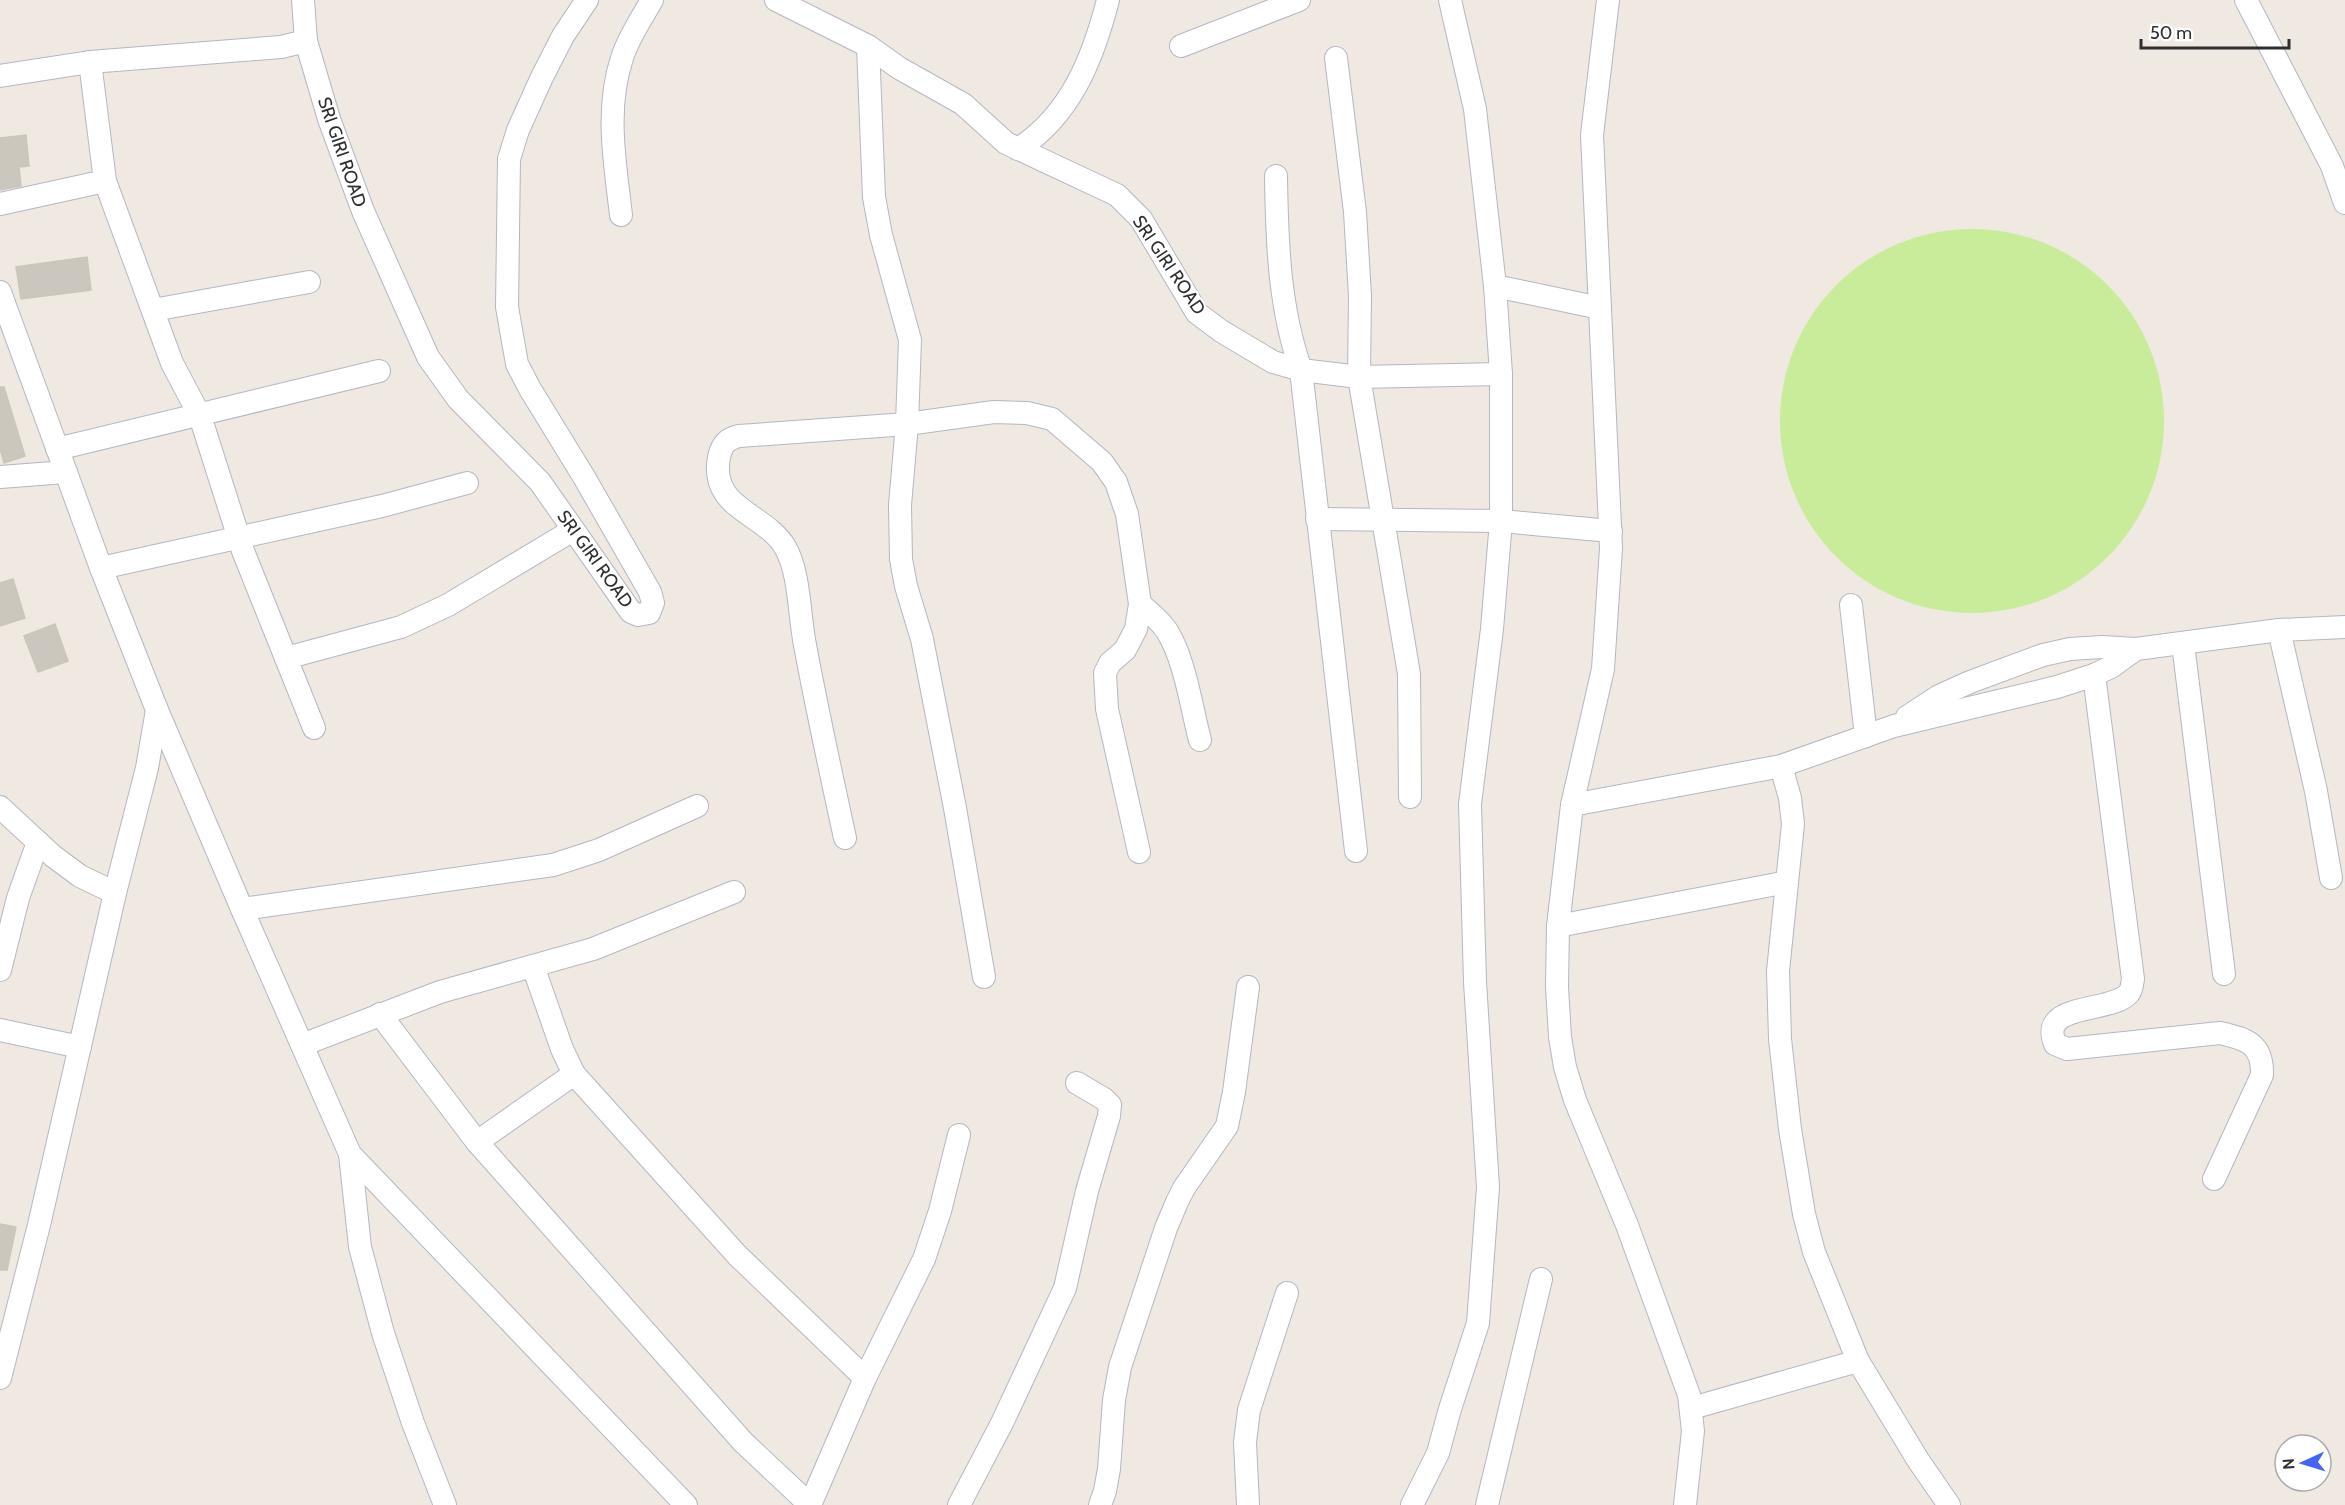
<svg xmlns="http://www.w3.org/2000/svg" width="2345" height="1505" font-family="Cabin,sans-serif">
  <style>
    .pitch { fill: #c9ec9a }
    .building { fill: #cbc7bf; stroke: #cbc5ba; stroke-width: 1.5 }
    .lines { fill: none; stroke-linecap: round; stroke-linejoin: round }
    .minor-casing { stroke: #b4b7c1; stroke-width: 24 }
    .minor { stroke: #fff; stroke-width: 22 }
    .labels { text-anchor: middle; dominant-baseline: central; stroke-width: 4.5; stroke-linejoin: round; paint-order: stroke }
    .street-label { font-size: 18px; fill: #2e2e2e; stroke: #fff }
  </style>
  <rect width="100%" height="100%" fill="#efe9e1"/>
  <circle class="pitch" cx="1972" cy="421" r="192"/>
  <g class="building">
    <path d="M26 135 29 166 19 167 21 186 0 190V138Z"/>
    <path d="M87 257 91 290 21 299 16 267Z"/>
    <path d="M0 387H4L25 456 4 463 0 449Z"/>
    <path d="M13 579 25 618 0 626V583Z"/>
    <path d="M55 624 68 661 38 672 24 636Z"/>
    <path d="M0 1224 16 1227 7 1270H0Z"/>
  </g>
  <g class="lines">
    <g class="minor-casing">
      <g id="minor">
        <path d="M303 0 306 41 329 119 363 211 428 357 458 399 540 482 631 612 638 615 649 613 653 603 650 592 584 477 530 389 517 364 507 307 509 159 518 130 542 77 563 36 587 0"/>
        <path d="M776 0 868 46 899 68 963 104 1006 143 1117 195 1141 219 1197 313 1221 331 1273 362 1301 370 1359 377 1501 374"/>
        <path d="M1608 0 1592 135 1611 548 1603 669 1572 805 1558 926 1557 987 1560 1037 1565 1067 1575 1100 1627 1225 1689 1395 1693 1431 1685 1505"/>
        <path d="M2246 0 2332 166 2345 203"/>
        <path d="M868 46 874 197 881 235 910 340 907 424 900 505 901 559 906 586 922 639 955 808 984 977"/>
        <path d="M1181 46 1299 0"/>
        <path d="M1336 58 1355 212 1360 296 1359 377 1409 674 1410 797"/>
        <path d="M90 62 105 181 172 363 200 416 243 551 314 728"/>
        <path d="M0 76 90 62 281 47 306 41"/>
        <path d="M1018 149C1071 115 1093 58 1108 0"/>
        <path d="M1276 176C1277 242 1279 308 1301 370L1356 851"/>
        <path d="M0 204 105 181"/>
        <path d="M621 215C615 163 605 109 622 58 628 38 642 18 652 0"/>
        <path d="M1495 286 1600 308"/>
        <path d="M0 292 101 568 157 710 242 909 350 1154 686 1505"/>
        <path d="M153 310 309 282"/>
        <path d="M57 449 379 371"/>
        <path d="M0 477 66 472"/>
        <path d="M1317 519 1501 521 1611 531"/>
        <path d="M101 568 382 506 467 483"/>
        <path d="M1140 604C1149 612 1160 620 1167 631 1185 660 1191 706 1200 740"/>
        <path d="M1851 605 1866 736"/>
        <path d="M2279 630 2316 791 2331 878"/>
        <path d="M2183 644 2224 974"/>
        <path d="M286 658 401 627 448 605 573 530"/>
        <path d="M2094 675 2133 979C2132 984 2132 989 2129 993 2112 1014 2038 1001 2055 1044L2067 1049 2220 1033C2247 1039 2263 1044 2262 1075L2214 1179"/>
        <path d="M1907 717 1939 696 1970 682 2043 655 2070 649 2102 647 2136 649 2279 630 2345 627"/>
        <path d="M1781 766 1790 798 1793 824 1778 971 1780 1039 1790 1129 1804 1214 1814 1252 1858 1361 1918 1460 1949 1505"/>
        <path d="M1572 805 1781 766 1894 726 2057 687 2094 675 2111 667 2136 649"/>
        <path d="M0 807 53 856 80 876 115 893"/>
        <path d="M845 838C831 774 817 710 805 645 799 616 800 572 785 547 765 513 709 509 719 457 722 444 727 439 739 436L907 424 994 412 1027 413 1052 419 1102 462 1116 482 1127 514 1140 604 1136 629 1125 650 1110 663 1105 673 1107 709 1139 852"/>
        <path d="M242 909 553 865 599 850 697 806"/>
        <path d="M1558 926 1787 882"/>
        <path d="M533 966 562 1049 574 1074 737 1255 865 1378"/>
        <path d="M0 970 18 898 38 842"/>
        <path d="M380 1014 477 1142 743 1442 810 1505"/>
        <path d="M0 1030 80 1047"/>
        <path d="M302 1045 440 992 593 949 734 892"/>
        <path d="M477 1142 574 1074"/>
        <path d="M350 1154 360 1247 383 1333 413 1423 445 1505"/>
        <path d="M0 1378 39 1225 115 893 147 768 157 710"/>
        <path d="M1692 1408 1858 1361"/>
        <path d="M810 1505 865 1378 924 1259 940 1211 959 1135"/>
        <path d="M959 1505 1002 1423 1065 1288 1087 1191 1109 1116 1110 1105 1104 1099 1077 1083"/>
        <path d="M1100 1505 1105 1491 1109 1469 1114 1400 1120 1367 1166 1228 1177 1202 1184 1188 1227 1126 1234 1092 1248 987"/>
        <path d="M1248 1505 1245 1442 1249 1410 1287 1293"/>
        <path d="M1412 1505 1438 1453 1450 1409 1478 1323 1488 1187 1475 982 1470 804 1492 629 1501 521V374L1495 286 1475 109 1450 0"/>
        <path d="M1487 1505 1541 1279"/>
      </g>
    </g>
    <use href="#minor" class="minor"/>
  </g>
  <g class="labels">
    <g class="street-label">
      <text transform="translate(342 152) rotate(71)">SRI GIRI ROAD</text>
      <text transform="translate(1169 265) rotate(56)">SRI GIRI ROAD</text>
      <text transform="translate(595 559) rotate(54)">SRI GIRI ROAD</text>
    </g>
  </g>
  <g transform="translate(2303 1463) rotate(266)"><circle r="28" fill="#ffffff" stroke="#ababab" stroke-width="1.5"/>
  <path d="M0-4.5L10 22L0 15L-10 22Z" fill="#4264fb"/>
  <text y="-9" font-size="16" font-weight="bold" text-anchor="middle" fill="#2e2e2e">N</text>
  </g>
  <path d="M2141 39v9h148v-9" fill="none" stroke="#2e2e2e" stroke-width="3"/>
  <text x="2150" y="39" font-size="18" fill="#2e2e2e" stroke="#ffffff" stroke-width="4.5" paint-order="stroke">50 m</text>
</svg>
